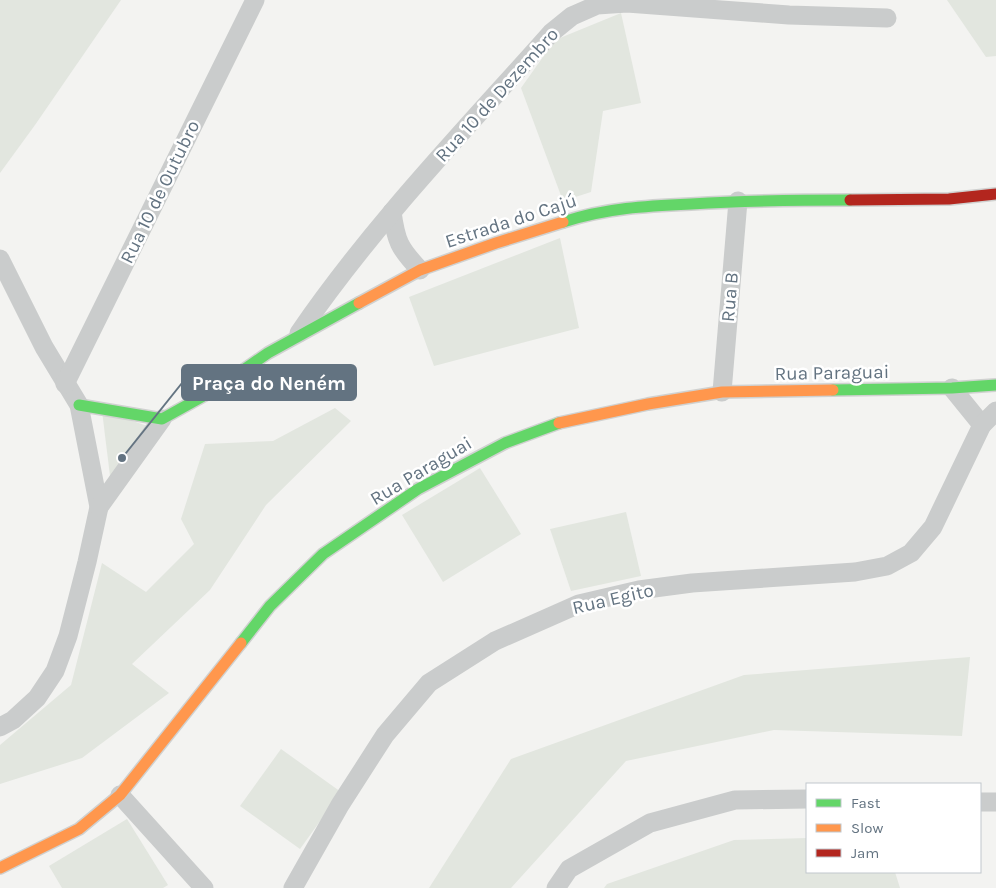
<svg xmlns="http://www.w3.org/2000/svg" width="996" height="888" font-family="Karla,sans-serif">
  <style>
    .green { fill: #e2e6df }
    .lines { fill: none; stroke-linecap: round; stroke-linejoin: round }
    .fast-casing { stroke: #d0d1d0; stroke-width: 14 }
    .slow-casing { stroke: #d0d1d0; stroke-width: 14 }
    .jam-casing { stroke: #d0d1d0; stroke-width: 14 }
    .street { stroke: #cacccc; stroke-width: 19 }
    .fast { stroke: #63d668; stroke-width: 11 }
    .slow { stroke: #ff974d; stroke-width: 11 }
    .jam { stroke: #b3261e; stroke-width: 11 }
    .labels { text-anchor: middle; dominant-baseline: central; stroke-width: 5; stroke-linejoin: round; paint-order: stroke }
    .street-label { font-size: 19px; fill: #637381; stroke: #fff }
    .leader { fill: none; stroke: #637381; stroke-width: 2 }
    .callout-dot { fill: #637381; stroke: #fff; stroke-width: 2 }
    .callout { fill: #637381; stroke: #637381; stroke-width: 2 }
    .callout-label { font-size: 20px; text-anchor: middle; font-weight: bold; fill: #fff }
  </style>
  <rect width="100%" height="100%" fill="#f3f3f1"/>
  <g class="green">
    <path d="M0 0H121L35 125 0 173Z"/>
    <path d="M947 0H996V56L986 57Z"/>
    <path d="M621 13 641 103 603 111 591 192 563 201 521 88 555 40Z"/>
    <path d="M560 238 579 328 434 366 409 297Z"/>
    <path d="M335 408 351 421 266 505 210 590 132 664 169 693 82 758 0 784V745L71 685 102 563 146 592 194 544 181 519 205 444 273 441Z"/>
    <path d="M102 411 163 431 111 484Z"/>
    <path d="M480 468 521 534 443 582 402 515Z"/>
    <path d="M626 512 641 576 571 591 550 529Z"/>
    <path d="M970 657 962 736 774 730 626 761 511 888H429L511 759 744 675Z"/>
    <path d="M281 749 341 792 300 849 240 806Z"/>
    <path d="M127 819 168 885 163 888H62L49 866Z"/>
    <path d="M807 838V872H895L900 888H604L607 884 734 840Z"/>
  </g>
  <g class="lines">
    <g class="fast-casing">
      <g id="fast">
        <path d="M563 222C606 208 646 206 691 204 744 201 797 200 850 200"/>
        <path d="M833 390 952 388 996 385"/>
        <path d="M79 405 162 419 216 389 268 353 359 303"/>
        <path d="M241 643 270 606 323 554 418 489 505 443 559 423"/>
      </g>
    </g>
    <g class="slow-casing">
      <g id="slow">
        <path d="M359 303 420 270 496 243 563 222"/>
        <path d="M559 423 648 404 722 392 833 390"/>
        <path d="M0 868 79 829 120 795 241 643"/>
      </g>
    </g>
    <g class="jam-casing">
      <path id="jam" d="M850 200 949 199 996 194"/>
    </g>
    <g class="street">
      <path d="M392 212C396 241 399 248 420 270"/>
      <path d="M0 259 44 347 79 405 99 507 87 562 68 636 55 671 37 698 13 720 0 727"/>
      <path d="M299 333C373 225 464 131 551 33L572 16 597 5 627 3 789 15 887 18"/>
      <path d="M65 384 255 0"/>
      <path d="M952 388 982 425"/>
      <path d="M722 392 738 201"/>
      <path d="M99 507 162 419"/>
      <path d="M120 795 204 888"/>
      <path d="M980 802H996"/>
      <path d="M293 888 340 805 385 735 429 683 495 641 579 604 639 590 692 583 855 572 887 566 911 553 933 527 982 425 996 411"/>
      <path d="M556 888 569 869 650 823 735 800 807 799"/>
    </g>
    <use href="#fast" class="fast"/>
    <use href="#slow" class="slow"/>
    <use href="#jam" class="jam"/>
  </g>
  <g class="labels">
    <g class="street-label">
      <text transform="translate(497 95) rotate(-48)">Rua 10 de Dezembro</text>
      <text transform="translate(160 192) rotate(-64)">Rua 10 de Outubro</text>
      <text transform="translate(511 221) rotate(-18)">Estrada do Cajú</text>
      <text transform="translate(730 297) rotate(-85)">Rua B</text>
      <text transform="translate(832 373) rotate(-1)">Rua Paraguai</text>
      <text transform="translate(421 471) rotate(-31)">Rua Paraguai</text>
      <text transform="translate(613 599) rotate(-13)">Rua Egito</text>
    </g>
  </g>
  <path class="leader" d="M122 458L182 383"/>
  <circle class="callout-dot" cx="122" cy="458" r="5"/>
  <rect class="callout" x="182" y="365" width="174" height="35" rx="5"/>
  <g class="callout-label">
    <text x="269" y="390">Praça do Neném</text>
  </g>
  <rect x="806" y="783" width="175" height="90" fill="#ffffff" stroke="#c1c7cd"/>
  <rect x="816" y="799" width="25" height="8" fill="#63d668" stroke="#c1c7cd"/>
  <text x="851" y="808" font-size="15" fill="#637381">Fast</text>
  <rect x="816" y="824" width="25" height="8" fill="#ff974d" stroke="#c1c7cd"/>
  <text x="851" y="833" font-size="15" fill="#637381">Slow</text>
  <rect x="816" y="849" width="25" height="8" fill="#b3261e" stroke="#c1c7cd"/>
  <text x="851" y="858" font-size="15" fill="#637381">Jam</text>
</svg>
